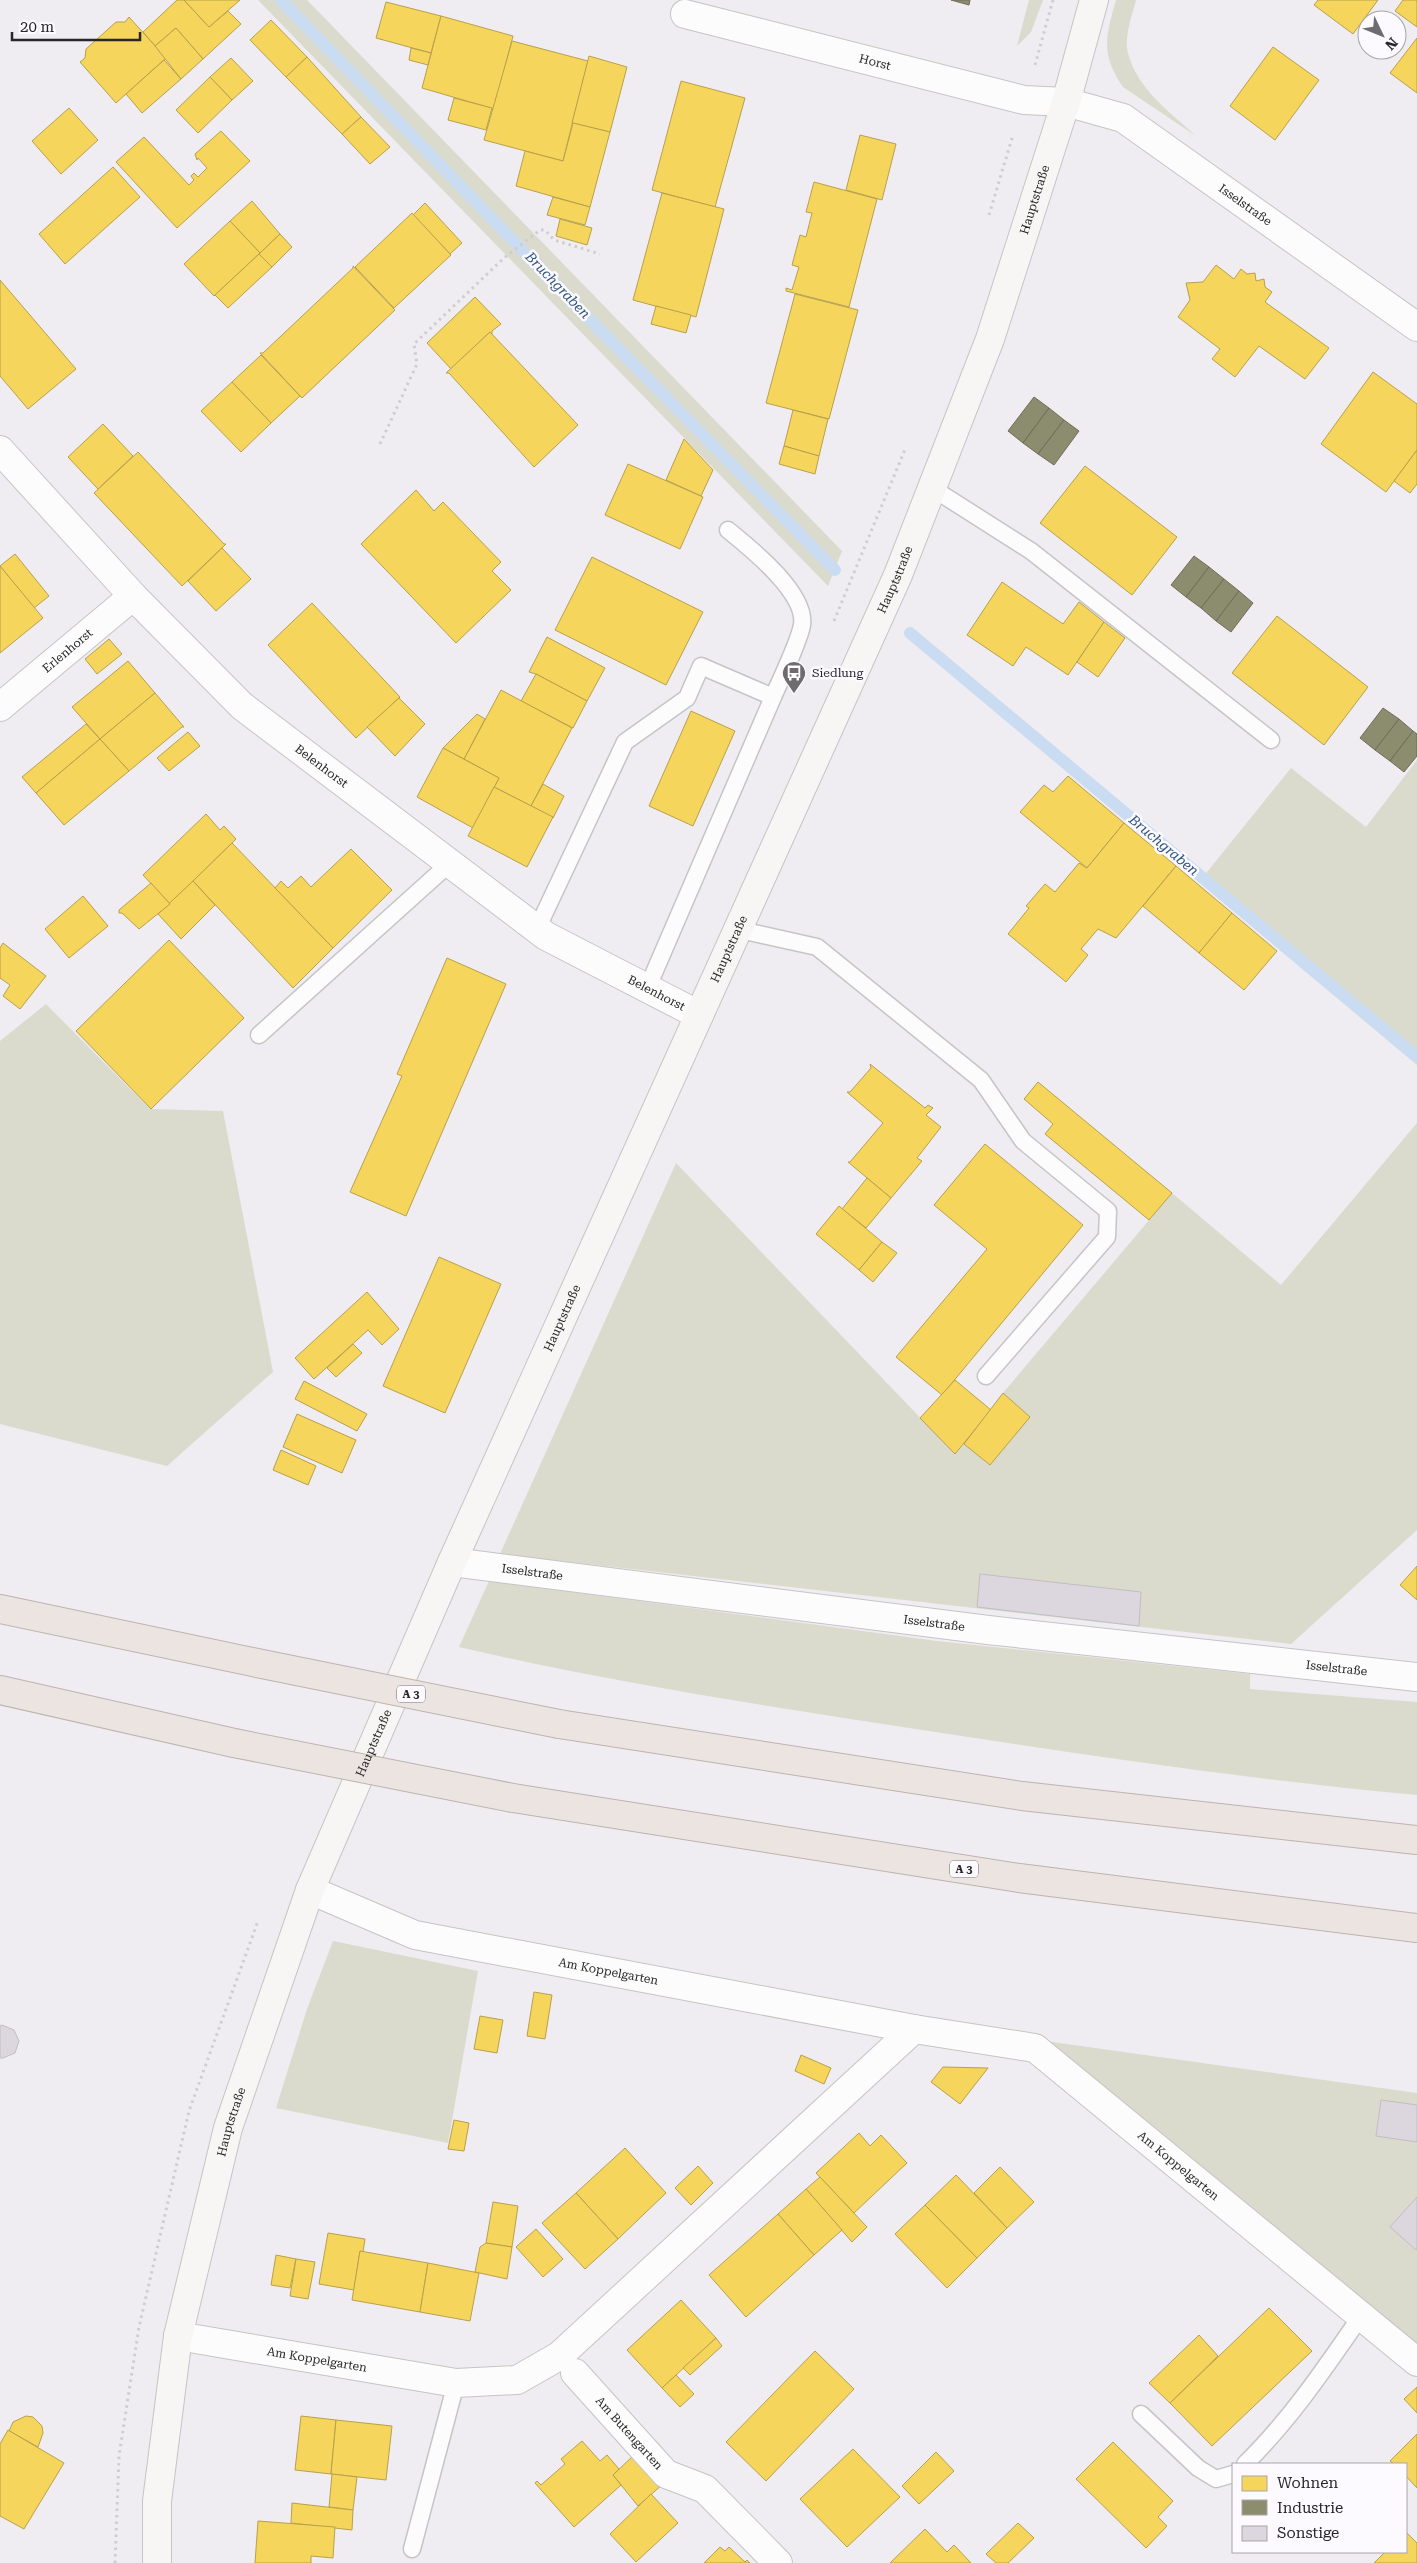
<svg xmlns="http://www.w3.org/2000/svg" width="1417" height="2563" font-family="'Roboto Serif',serif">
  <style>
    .green { fill: #dadacd }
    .homes { fill: #f6d55c; stroke: #b8a04c }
    .industry { fill: #8c8c6e; stroke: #6e6d59 }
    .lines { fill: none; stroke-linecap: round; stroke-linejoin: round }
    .stream { stroke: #c9dcf2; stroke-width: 12 }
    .building { fill: #dcd6de; stroke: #c0bfc1 }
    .service-casing { stroke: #c5c4c6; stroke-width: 19 }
    .minor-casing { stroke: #c5c4c6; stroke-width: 30 }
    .secondary-casing { stroke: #c5c4c6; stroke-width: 30 }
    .motorway-casing { stroke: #bcb4b0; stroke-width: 30 }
    .path { stroke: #cfcecf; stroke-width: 3; stroke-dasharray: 2.5 4; stroke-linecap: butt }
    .service { stroke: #fdfcfd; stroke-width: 16 }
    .minor { stroke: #fdfcfd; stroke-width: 28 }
    .secondary { stroke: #f8f6f4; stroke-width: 28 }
    .motorway { stroke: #ece4e0; stroke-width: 28 }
    .motorway-bridge-casing { stroke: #bcb4b0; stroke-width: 30; stroke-linecap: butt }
    .motorway-bridge { stroke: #ece4e0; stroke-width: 28 }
    .labels { text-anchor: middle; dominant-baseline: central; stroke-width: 5; stroke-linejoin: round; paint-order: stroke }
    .shield { fill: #fdfaff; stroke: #686668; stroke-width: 1 }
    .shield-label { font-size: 11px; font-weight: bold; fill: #282628 }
    .street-label { font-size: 12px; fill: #282628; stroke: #fdfaff }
    .poi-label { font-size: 12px; fill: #282628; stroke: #fdfaff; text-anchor: start }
    .water-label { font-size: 14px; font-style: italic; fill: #2e557e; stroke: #fdfaff }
  </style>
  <rect width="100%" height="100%" fill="#efedf1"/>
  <g class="green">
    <path d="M258 0H307L842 551 828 586Z"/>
    <path d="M1029 0H1043L1031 32 1017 46Z"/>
    <path d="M1116 0H1136C1132 15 1124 38 1128 53 1137 89 1170 112 1196 136L1123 87C1100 53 1106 36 1116 0Z"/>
    <path d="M1417 760V1065L1199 882 1291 768 1366 827Z"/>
    <path d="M46 1004 150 1109 223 1111 273 1372 167 1466 0 1424V1041Z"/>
    <path d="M1417 1123V1530L1291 1644 500 1554 676 1163 955 1454 964 1444 990 1465 1030 1417 1003 1393 1172 1193 1281 1285Z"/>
    <path d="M489 1581 937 1641 1250 1674V1689L1417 1702V1795C1253 1780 1091 1756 929 1731 772 1707 614 1683 459 1647Z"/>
    <path d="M333 1941 478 1971 448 2143 276 2108 307 2009Z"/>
    <path d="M1045 2041 1417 2093V2349Z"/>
  </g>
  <g class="homes">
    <path d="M177 0H184L209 27 228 11 241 24 203 59 176 28 155 46 143 32Z"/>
    <path d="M184 0H240L209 27Z"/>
    <path d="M1318 0H1378L1353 34 1314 5Z"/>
    <path d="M1403 0H1417V27L1395 11Z"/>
    <path d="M386 2 441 16 431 53 376 38Z"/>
    <path d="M441 16 513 36 494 109 422 88Z"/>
    <path d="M129 17 166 58 116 103 80 62 85 58 86 49 116 22H125Z"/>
    <path d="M271 20 307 57 286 77 250 40Z"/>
    <path d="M176 28 203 59 181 79 155 46Z"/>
    <path d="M1417 38V93L1390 73Z"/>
    <path d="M512 41 588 61 563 161 484 140Z"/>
    <path d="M1273 47 1319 80 1275 140 1230 106Z"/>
    <path d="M411 48 431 53 428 65 409 60Z"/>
    <path d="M589 56 627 67 610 132 572 123Z"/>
    <path d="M307 57 361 117 342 134 286 77Z"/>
    <path d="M231 58 253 81 232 100 210 77Z"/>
    <path d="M164 60 181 79 142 113 126 94Z"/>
    <path d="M210 77 232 100 198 133 176 110Z"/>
    <path d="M681 81 745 98 715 207 652 190Z"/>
    <path d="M454 98 492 108 486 130 448 120Z"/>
    <path d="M69 108 98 140 61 174 32 141Z"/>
    <path d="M361 117 390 147 370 164 342 134Z"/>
    <path d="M573 123 610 132 590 207 516 186 525 151 563 161Z"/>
    <path d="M221 131 250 161 177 228 116 162 144 137 189 185 194 180 191 176 194 173 198 177 207 168 198 158 197 160 195 154Z"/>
    <path d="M860 135 896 144 882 200 846 190Z"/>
    <path d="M113 167 140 197 65 264 39 234Z"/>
    <path d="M814 182 877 199 849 307 786 291V288L792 290 799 267 792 265 800 235 806 237 812 213 806 212Z"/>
    <path d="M662 193 724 209 696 317 633 300Z"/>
    <path d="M553 197 590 207 585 225 547 215Z"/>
    <path d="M252 201 280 234 260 253 230 221Z"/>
    <path d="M425 203 462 243 450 254 413 215Z"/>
    <path d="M412 213 451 255 394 308 355 267Z"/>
    <path d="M560 219 592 228 587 245 556 236Z"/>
    <path d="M230 221 260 253 214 296 184 264Z"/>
    <path d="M280 234 292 247 272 267 259 254Z"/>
    <path d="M259 254 272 267 228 308 215 295Z"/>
    <path d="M1216 265 1234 279 1241 269 1247 274 1255 273 1256 281 1264 279 1265 287 1272 292 1265 302 1329 348 1305 379 1259 346 1235 377 1212 359 1220 349 1178 317 1190 300 1186 283 1203 282Z"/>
    <path d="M353 266 395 310 302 398 260 353H263L353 268Z"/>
    <path d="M0 280 76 369 28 409 0 376Z"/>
    <path d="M795 294 858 310 829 419 766 403Z"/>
    <path d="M475 297 501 324 492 331V335L490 332 451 369 427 343Z"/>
    <path d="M656 306 691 315 686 333 651 324Z"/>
    <path d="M490 332 578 425 534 467 449 373H446Z"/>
    <path d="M261 355 300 396 271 423 232 382Z"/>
    <path d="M1373 372 1417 404V450L1386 492 1321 444Z"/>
    <path d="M232 382 271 423 241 452 201 411Z"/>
    <path d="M793 410 828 419 819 456 784 446Z"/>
    <path d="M103 424 133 456 98 489 68 457Z"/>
    <path d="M684 439 713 470 701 496 666 480Z"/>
    <path d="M784 446 819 456 815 474 779 464Z"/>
    <path d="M1417 450V484L1410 493 1394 481Z"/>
    <path d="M138 452 224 544H226L182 586 94 493Z"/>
    <path d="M628 464 703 497 680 549 605 515Z"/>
    <path d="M1085 466 1177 537 1132 595 1040 523Z"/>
    <path d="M416 490 434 511 443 502 501 562 492 571 511 590 456 643 361 544Z"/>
    <path d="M222 548 251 579 216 611 188 581Z"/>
    <path d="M15 554 49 596 34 608 0 566Z"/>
    <path d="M592 557 703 612 666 685 555 630Z"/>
    <path d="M0 566 43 618 0 653Z"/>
    <path d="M1002 582 1063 624 1079 602 1104 622 1068 675 1026 647 1013 666 967 635Z"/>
    <path d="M312 603 400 697 356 738 268 645Z"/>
    <path d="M1277 616 1368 687 1324 745 1232 673Z"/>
    <path d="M1104 622 1125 638 1098 677 1077 662Z"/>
    <path d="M547 637 605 668 587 701 536 674 529 672Z"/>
    <path d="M109 639 122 654 97 674 85 659Z"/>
    <path d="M128 661 155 693 100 739 72 707Z"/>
    <path d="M536 674 587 701 573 728 521 701Z"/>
    <path d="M501 690 572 728 531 806 494 787 499 778 464 759Z"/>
    <path d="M155 693 184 727H182L129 771 100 739Z"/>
    <path d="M399 698 425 724 395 756 367 727Z"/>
    <path d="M691 711 735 731 693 826 649 806Z"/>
    <path d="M477 714 485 719 464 759 443 748Z"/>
    <path d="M86 724 100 739 36 793 22 777Z"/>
    <path d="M188 732 200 746 169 771 157 758Z"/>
    <path d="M100 739 129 771 64 825 36 793Z"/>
    <path d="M443 748 499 778 473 828 417 797Z"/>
    <path d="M1068 776 1124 823 1087 868 1020 812 1044 785 1053 792Z"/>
    <path d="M543 784 564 796 553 818 531 806Z"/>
    <path d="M494 787 553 817 527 867 468 836Z"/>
    <path d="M206 814 220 830 224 826 236 839 170 904 143 875Z"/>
    <path d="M1124 823 1176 866 1116 938 1098 929 1081 949 1088 955 1066 982 1008 934 1029 908 1026 906 1045 884 1055 892 1079 863 1087 868Z"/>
    <path d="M232 843 333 948 293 988 193 881Z"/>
    <path d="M351 849 392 890 333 948 275 888 281 881 288 888 301 876 311 887Z"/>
    <path d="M1176 866 1232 913 1199 953 1143 906Z"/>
    <path d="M193 881 215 905 181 939 158 914Z"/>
    <path d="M151 883 170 904 139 929 122 913H119V910Z"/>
    <path d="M83 896 108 926 69 958 45 929Z"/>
    <path d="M1232 913 1277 951 1244 990 1199 953Z"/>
    <path d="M169 940 244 1018 151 1109 76 1031Z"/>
    <path d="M3 943 46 976 20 1009 3 996 10 985 0 978V948Z"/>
    <path d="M447 958 506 984 406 1216 350 1192 402 1076 397 1074Z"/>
    <path d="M870 1064 925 1108 928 1105 933 1108 926 1115 941 1127 917 1158 922 1161 891 1198 848 1162H850L883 1123 847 1092H850L871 1068Z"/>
    <path d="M1038 1082 1172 1193 1149 1220 1045 1134 1053 1124 1024 1099Z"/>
    <path d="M985 1144 1083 1225 942 1395 896 1357 987 1249 934 1205Z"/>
    <path d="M867 1178 891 1198 866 1228 842 1209Z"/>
    <path d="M839 1206 882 1242 859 1270 816 1234Z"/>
    <path d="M882 1242 897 1253 873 1282 859 1270Z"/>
    <path d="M439 1257 501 1284 445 1413 383 1386Z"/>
    <path d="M367 1292 399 1329 382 1345 368 1330 314 1379 295 1358Z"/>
    <path d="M353 1344 362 1353 336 1377 327 1368Z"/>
    <path d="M955 1380 991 1410 955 1454 920 1418Z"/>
    <path d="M304 1381 367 1414 357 1431 295 1399Z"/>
    <path d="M1003 1393 1030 1417 990 1465 964 1444Z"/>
    <path d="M297 1414 356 1440 342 1473 283 1447Z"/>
    <path d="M281 1450 316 1466 308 1485 273 1470Z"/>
    <path d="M1417 1566V1600L1400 1585Z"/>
    <path d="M534 1992 552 1995 545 2039 527 2036Z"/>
    <path d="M480 2016 503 2020 497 2053 474 2049Z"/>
    <path d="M801 2055 831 2068 824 2084 795 2071Z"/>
    <path d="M943 2067 988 2068 960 2104 931 2082Z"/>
    <path d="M454 2120 469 2123 464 2151 448 2149Z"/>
    <path d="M859 2133 870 2146 881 2135 907 2163 854 2213 816 2173Z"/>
    <path d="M625 2148 666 2193 618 2239 576 2193Z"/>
    <path d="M698 2166 713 2183 691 2205 675 2188Z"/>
    <path d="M1000 2167 1034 2202 1007 2228 974 2193Z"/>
    <path d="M956 2175 1007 2228 977 2258 925 2205Z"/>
    <path d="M820 2177 867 2227 852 2242 806 2189Z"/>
    <path d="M806 2189 842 2230 814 2255 778 2214Z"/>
    <path d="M576 2193 618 2239 585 2269 542 2223Z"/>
    <path d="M493 2202 518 2206 512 2247 486 2243Z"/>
    <path d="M925 2205 977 2258 947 2288 895 2234Z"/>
    <path d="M778 2214 814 2255 746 2317 709 2275Z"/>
    <path d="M536 2229 563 2259 543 2277 516 2247Z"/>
    <path d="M328 2233 365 2239 363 2252 360 2251 354 2290 319 2284Z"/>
    <path d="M486 2243 512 2247 507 2279 475 2272 480 2247Z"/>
    <path d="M360 2251 428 2263 420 2312 352 2300Z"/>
    <path d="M276 2255 296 2259 290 2288 271 2285Z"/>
    <path d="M296 2259 315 2262 308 2299 290 2296Z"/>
    <path d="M428 2263 479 2273 470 2321 420 2312Z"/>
    <path d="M681 2300 716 2338 662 2388 627 2350Z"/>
    <path d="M1269 2308 1312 2351 1212 2446 1170 2403Z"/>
    <path d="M1199 2335 1218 2356 1170 2403 1149 2383Z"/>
    <path d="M716 2338 722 2346 690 2375 683 2368Z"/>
    <path d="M815 2351 854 2389 766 2481 726 2442Z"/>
    <path d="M676 2375 694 2394 680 2407 662 2388Z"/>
    <path d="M1417 2387V2413L1404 2399Z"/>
    <path d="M26 2416 33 2417 42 2426 43 2433 38 2447 9 2431 13 2422Z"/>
    <path d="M301 2416 336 2420 331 2474 295 2470Z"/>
    <path d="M336 2420 392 2426 386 2480 331 2474Z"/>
    <path d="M8 2430 64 2463 24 2529 0 2516V2444Z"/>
    <path d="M1417 2434V2488L1406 2476V2464H1394L1390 2461Z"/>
    <path d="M582 2441 600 2461 607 2455 619 2469 613 2475 621 2485 574 2527 535 2483 537 2481 541 2485 565 2464 561 2459Z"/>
    <path d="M1113 2442 1173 2501 1158 2517 1167 2526 1146 2548 1076 2479Z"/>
    <path d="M853 2449 900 2497 847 2547 800 2499Z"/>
    <path d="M936 2452 954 2471 919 2504 902 2486Z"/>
    <path d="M635 2454 663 2484 638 2506 613 2475Z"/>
    <path d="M332 2474 357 2477 353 2510 329 2507Z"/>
    <path d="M651 2494 678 2523 636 2562 610 2534Z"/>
    <path d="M292 2503 353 2510 352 2530 291 2523Z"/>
    <path d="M258 2521 335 2527 333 2558 311 2556V2563H255Z"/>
    <path d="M1018 2523 1034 2538 1008 2563H996L986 2554Z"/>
    <path d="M925 2529 947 2552 954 2545 971 2563H890Z"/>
    <path d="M1406 2532 1417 2543V2563H1374L1385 2552H1406Z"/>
    <path d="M720 2547 725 2551 729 2547 745 2562 747 2560 750 2563H704Z"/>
  </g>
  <g class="industry">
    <path d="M951 0H970L969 5Z"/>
    <path d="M1034 397 1049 408 1023 443 1008 431Z"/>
    <path d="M1049 408 1064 420 1038 454 1023 443Z"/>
    <path d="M1064 420 1079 431 1054 465 1038 454Z"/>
    <path d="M1194 556 1209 567 1186 597 1171 585Z"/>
    <path d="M1209 567 1224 579 1201 608 1186 597Z"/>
    <path d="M1224 579 1239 591 1216 621 1201 608Z"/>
    <path d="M1239 591 1253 603 1231 632 1216 621Z"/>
    <path d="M1383 708 1399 719 1375 750 1360 738Z"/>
    <path d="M1399 719 1413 731 1390 761 1375 750Z"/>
    <path d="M1413 731 1417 734V756L1404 772 1390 761Z"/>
  </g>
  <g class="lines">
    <g class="stream">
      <path d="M281 0 552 281 835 570"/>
      <path d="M910 633 1417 1057"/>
    </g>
  </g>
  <g class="building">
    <path d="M980 1574 1141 1592 1139 1626 977 1607Z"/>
    <path d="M2 2025 14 2030 19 2041 15 2053 3 2058H0V2026Z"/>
    <path d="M1381 2100 1417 2105V2142L1376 2136Z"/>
    <path d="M1417 2197V2249L1416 2250 1390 2227Z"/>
  </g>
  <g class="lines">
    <g class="service-casing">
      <g id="service">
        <path d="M932 488 1031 551 1271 740"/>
        <path d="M537 929 625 742 687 698 701 666 773 697C781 679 799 642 802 625 807 593 750 548 728 530"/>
        <path d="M736 929 817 947 981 1080 1023 1141 1108 1211 1107 1237 986 1376"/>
        <path d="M647 989 773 697"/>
        <path d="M259 1035 450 863"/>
        <path d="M1141 2414 1198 2468 1216 2479 1233 2474"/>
        <path d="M1245 2464C1290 2420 1325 2368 1361 2316"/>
        <path d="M412 2549 456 2383"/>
      </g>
    </g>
    <g class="minor-casing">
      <g id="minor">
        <path id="s1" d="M685 14 1024 100 1066 102 1123 118 1417 327"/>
        <path id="s2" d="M0 450 133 596 242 706 546 936 699 1015"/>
        <path id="s3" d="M0 707 133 596"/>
        <path id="s4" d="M452 1562 988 1630 1417 1677"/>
        <path id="s5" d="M310 1890 415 1935 914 2029 1035 2048 1417 2362"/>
        <path id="s6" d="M178 2336 456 2383 517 2380 559 2356 914 2029"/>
        <path id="s7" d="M575 2373 666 2474 705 2489 778 2563"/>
      </g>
    </g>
    <g class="secondary-casing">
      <g id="secondary">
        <path id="s8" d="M157 2563V2501L178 2336 228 2128 310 1890 452 1562 898 575 990 339 1066 102 1094 0"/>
      </g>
    </g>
    <g class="motorway-casing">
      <g id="motorway">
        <path d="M0 1609 262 1664"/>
        <path d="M0 1690 234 1743"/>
        <path d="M559 1724 1022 1796 1417 1840"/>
        <path d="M513 1798 1019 1878 1417 1928"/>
      </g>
    </g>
    <g class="path">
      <path d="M1035 65 1053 0"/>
      <path d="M989 215 1013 135"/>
      <path d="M380 444 417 364 414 344 504 258 540 230H545L554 240 600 254"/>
      <path d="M834 621 906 447"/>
      <path d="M115 2563 119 2456 139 2327 189 2111 258 1921"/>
    </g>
    <use href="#service" class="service"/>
    <use href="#minor" class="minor"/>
    <use href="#secondary" class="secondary"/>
    <use href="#motorway" class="motorway"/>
    <g class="motorway-bridge-casing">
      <g id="motorway-bridge">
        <path d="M262 1664 559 1724"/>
        <path d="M234 1743 513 1798"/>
      </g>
    </g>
    <use href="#motorway-bridge" class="motorway-bridge"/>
  </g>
  <defs>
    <g id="bus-pin" transform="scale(1.25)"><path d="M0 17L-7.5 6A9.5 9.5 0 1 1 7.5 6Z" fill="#6e6c6e" stroke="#fdfaff"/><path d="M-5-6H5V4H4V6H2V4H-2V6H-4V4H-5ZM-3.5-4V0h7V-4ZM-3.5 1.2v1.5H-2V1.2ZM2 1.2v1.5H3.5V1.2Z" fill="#fff"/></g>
  </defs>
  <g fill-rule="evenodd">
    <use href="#bus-pin" x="794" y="673"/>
  </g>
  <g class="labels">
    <g class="shield">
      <rect x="397" y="1685.5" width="28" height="17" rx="4"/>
      <rect x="950" y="1860.5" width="28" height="17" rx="4"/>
    </g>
    <g class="shield-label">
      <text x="411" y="1694">A 3</text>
      <text x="964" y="1869">A 3</text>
    </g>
    <g class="street-label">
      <text stroke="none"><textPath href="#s1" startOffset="196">Horst</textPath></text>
      <text stroke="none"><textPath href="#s8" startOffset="2534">Hauptstraße</textPath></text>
      <text stroke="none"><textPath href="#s1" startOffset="601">Isselstraße</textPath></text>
      <text stroke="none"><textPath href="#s8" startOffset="2129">Hauptstraße</textPath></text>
      <text stroke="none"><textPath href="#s3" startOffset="88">Erlenhorst</textPath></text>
      <text stroke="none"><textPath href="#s2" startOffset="452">Belenhorst</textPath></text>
      <text stroke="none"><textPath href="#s8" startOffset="1724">Hauptstraße</textPath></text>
      <text stroke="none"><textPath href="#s2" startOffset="858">Belenhorst</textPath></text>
      <text stroke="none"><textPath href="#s8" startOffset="1319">Hauptstraße</textPath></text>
      <text stroke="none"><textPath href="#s4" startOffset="81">Isselstraße</textPath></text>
      <text stroke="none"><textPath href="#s4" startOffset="486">Isselstraße</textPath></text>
      <text stroke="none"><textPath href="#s4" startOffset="891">Isselstraße</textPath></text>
      <text stroke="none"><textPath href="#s8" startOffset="854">Hauptstraße</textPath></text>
      <text stroke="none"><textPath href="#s5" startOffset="311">Am Koppelgarten</textPath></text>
      <text stroke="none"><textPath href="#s8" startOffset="449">Hauptstraße</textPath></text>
      <text stroke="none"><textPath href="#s5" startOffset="930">Am Koppelgarten</textPath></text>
      <text stroke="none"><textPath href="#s6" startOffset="141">Am Koppelgarten</textPath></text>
      <text stroke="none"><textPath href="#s7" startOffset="81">Am Butengarten</textPath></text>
    </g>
    <g class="poi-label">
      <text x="812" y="673">Siedlung</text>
    </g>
    <g class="water-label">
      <text transform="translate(558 285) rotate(46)">Bruchgraben</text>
      <text transform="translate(1164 845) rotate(40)">Bruchgraben</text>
    </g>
  </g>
  <rect x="1232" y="2463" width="175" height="90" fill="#fdfaff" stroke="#a8a5a9"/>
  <rect x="1242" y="2476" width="25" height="15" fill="#f6d55c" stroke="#a8a5a9"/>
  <text x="1277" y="2488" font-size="15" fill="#282628">Wohnen</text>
  <rect x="1242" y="2500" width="25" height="15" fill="#8c8c6e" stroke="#a8a5a9"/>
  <text x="1277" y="2513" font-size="15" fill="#282628">Industrie</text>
  <rect x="1242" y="2526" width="25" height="15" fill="#dcd6de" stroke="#a8a5a9"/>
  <text x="1277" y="2538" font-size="15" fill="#282628">Sonstige</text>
  <g transform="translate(1382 35) rotate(133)"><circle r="24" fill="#fdfaff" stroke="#a8a5a9"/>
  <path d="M0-4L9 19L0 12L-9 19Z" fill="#6e6c6e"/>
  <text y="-8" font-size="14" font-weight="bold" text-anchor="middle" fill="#282628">N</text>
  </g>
  <path d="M12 32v8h128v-8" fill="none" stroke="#282628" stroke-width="2.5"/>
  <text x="20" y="32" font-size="15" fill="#282628" stroke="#fdfaff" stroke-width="4" paint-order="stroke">20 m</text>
</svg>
